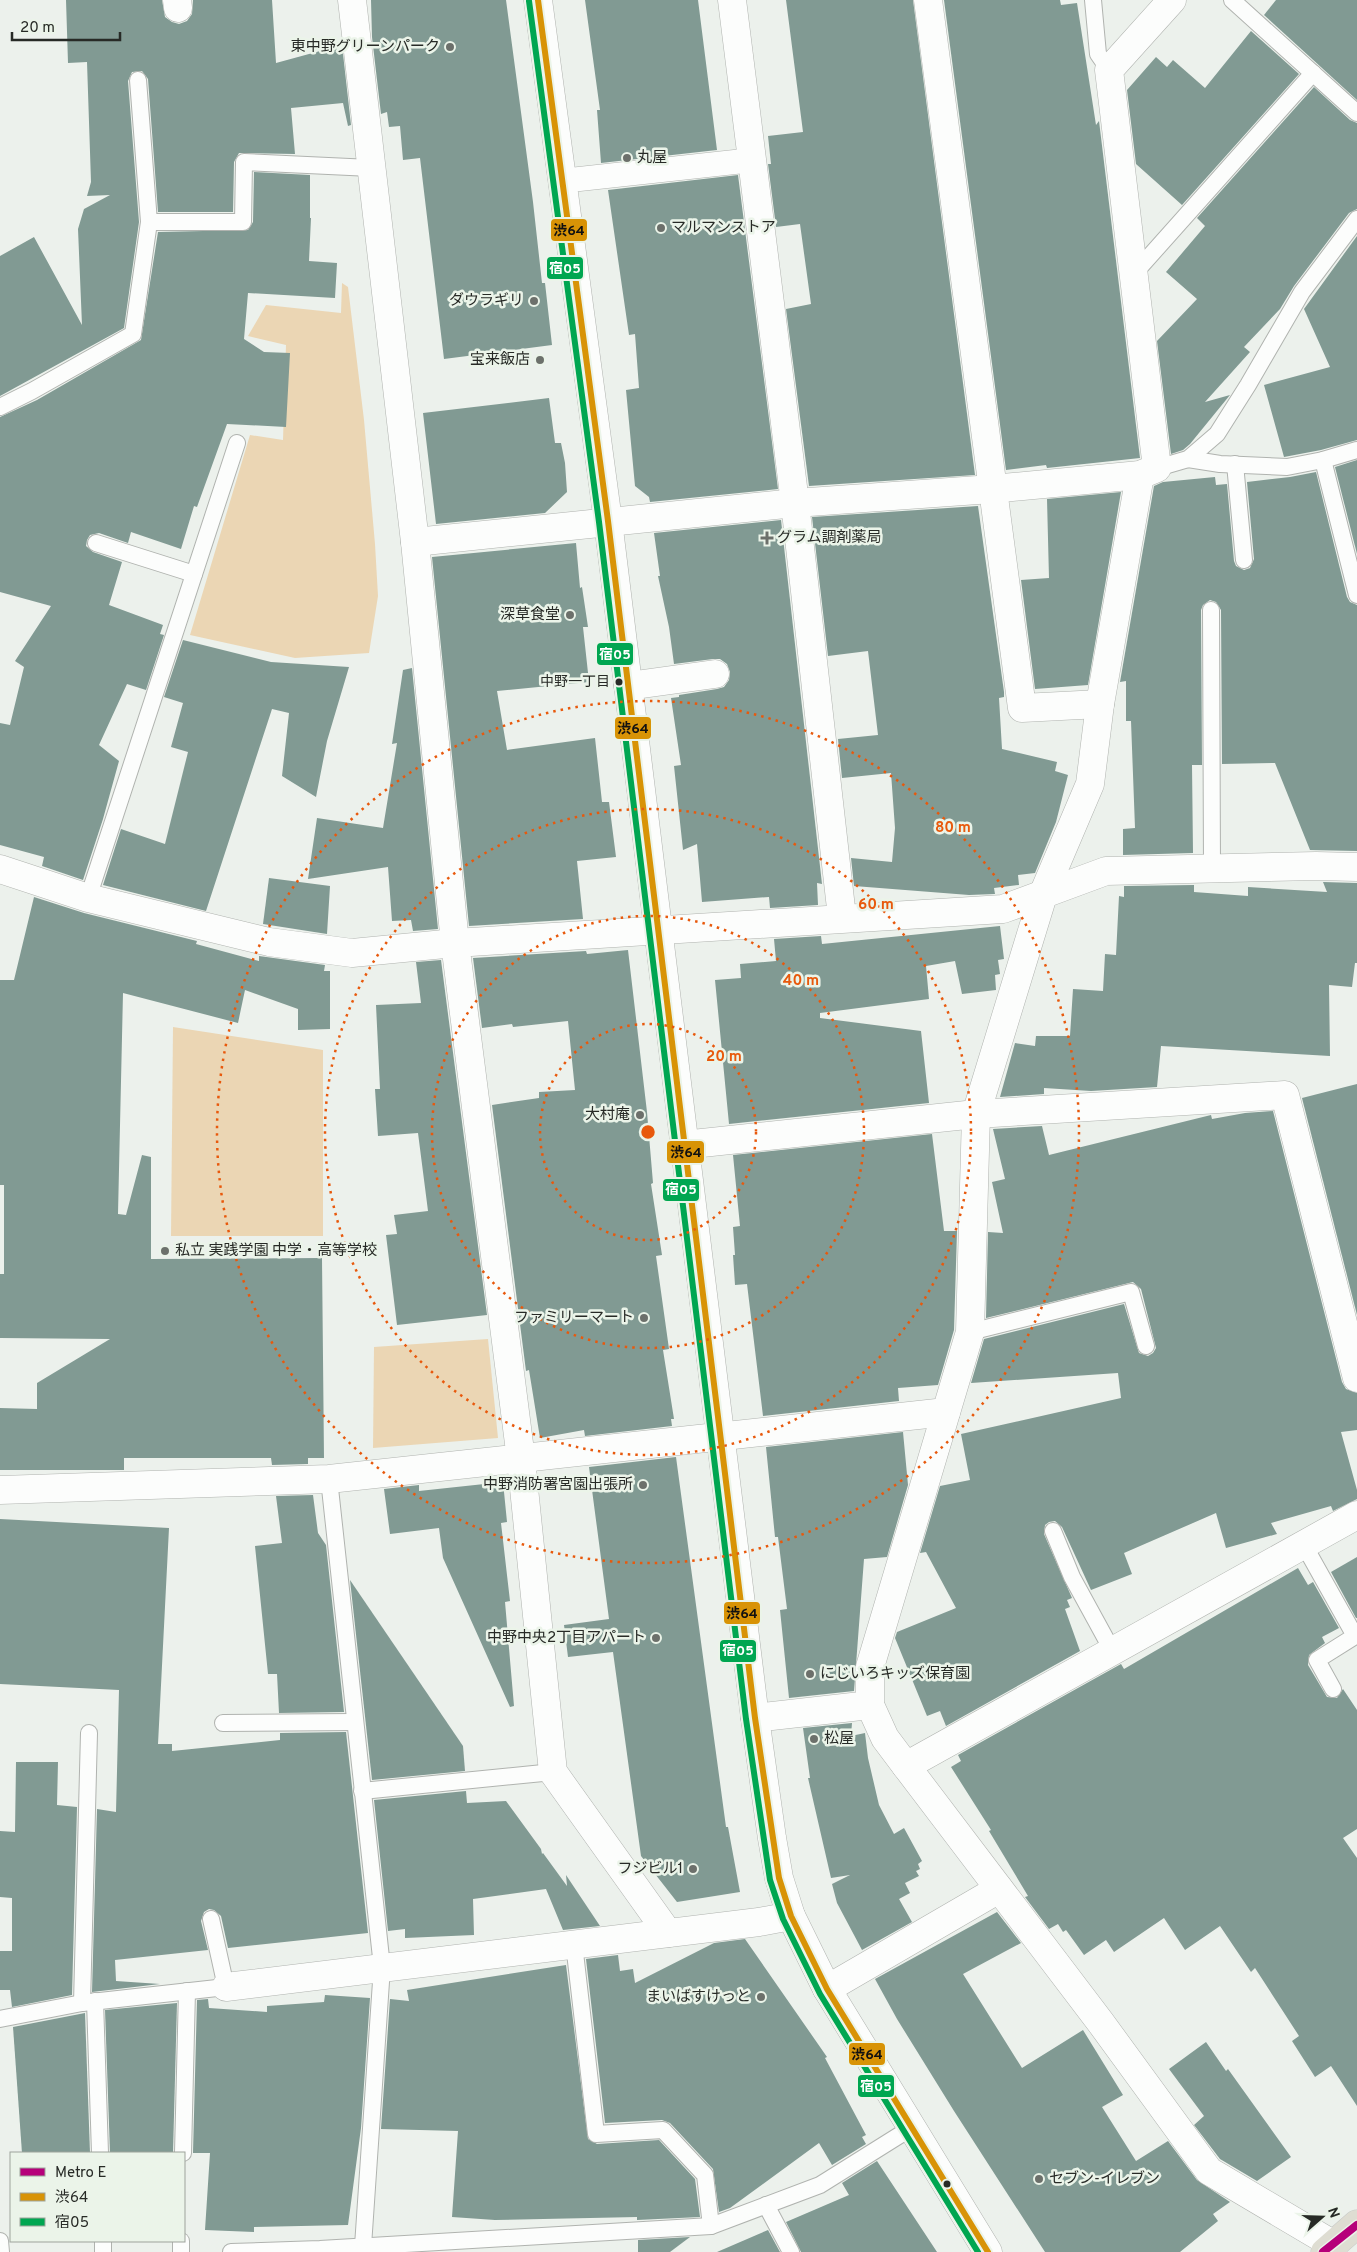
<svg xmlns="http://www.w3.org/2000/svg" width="1357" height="2252" font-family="Overpass,'Noto Sans JP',sans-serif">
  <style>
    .green { fill: #ebd6b4 }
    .building { fill: #819a93 }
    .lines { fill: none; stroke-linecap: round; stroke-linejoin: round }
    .service-casing { stroke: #b0b3af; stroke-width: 18 }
    .pedestrian-casing { stroke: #b0b3af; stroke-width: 25 }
    .minor-casing { stroke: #b0b3af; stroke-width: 29 }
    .secondary-casing { stroke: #b0b3af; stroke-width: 29 }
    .primary-casing { stroke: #c8cbc8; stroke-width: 29 }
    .service { stroke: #fcfdfc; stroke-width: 16 }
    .pedestrian { stroke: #fcfdfc; stroke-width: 24 }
    .minor { stroke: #fcfdfc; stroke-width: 28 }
    .secondary { stroke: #fcfdfc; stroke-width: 28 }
    .primary { stroke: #deddd2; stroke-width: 28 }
    .bus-1-casing { stroke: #ebf4e9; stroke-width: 10 }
    .bus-2-casing { stroke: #ebf4e9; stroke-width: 10 }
    .bus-1 { stroke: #d89306; stroke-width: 6 }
    .bus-2 { stroke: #00a651; stroke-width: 6 }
    .metro-1-casing { stroke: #ebf4e9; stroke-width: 11 }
    .metro-1 { stroke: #b6007a; stroke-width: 8 }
    .ring { fill: none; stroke: #e8590c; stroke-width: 2.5; stroke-dasharray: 2.5 5 }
    .poi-dot { fill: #6c706b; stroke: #ebf4e9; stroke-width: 2 }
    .bus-dot { fill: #272a26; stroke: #ebf4e9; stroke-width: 2 }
    .labels { text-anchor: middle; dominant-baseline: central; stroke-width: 5; stroke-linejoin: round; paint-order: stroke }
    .bus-label { font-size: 14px; fill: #272a26; stroke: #ebf4e9; text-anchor: end }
    .poi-label { font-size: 15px; fill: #272a26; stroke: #ebf4e9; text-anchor: end }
    .centre { fill: #e8590c; stroke: #ebf4e9; stroke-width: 2.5 }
    .ring-label { font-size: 15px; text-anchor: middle; font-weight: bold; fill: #e8590c; stroke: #ebf4e9; stroke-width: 5; stroke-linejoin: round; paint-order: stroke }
    .line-badge { stroke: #ebf4e9; stroke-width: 2 }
    .badge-label { font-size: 14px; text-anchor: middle; font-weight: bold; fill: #fff }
    .pale-badge-label { font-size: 14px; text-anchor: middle; font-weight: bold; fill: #111 }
  </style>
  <rect width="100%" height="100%" fill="#ecf1ec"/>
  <g class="green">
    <path d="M342 283 348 287 364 420 375 544 378 596 369 653 295 658 190 635 250 435 283 440 286 345 248 336 266 305 341 313Z"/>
    <path d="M173 1027 323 1050V1236H171Z"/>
    <path d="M488 1339 498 1438 373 1448 374 1347Z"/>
  </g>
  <g class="building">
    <path d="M66 0H162L165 17 172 22 179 24 187 21 192 14 193 0H272L276 63 342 45 351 125 348 126 343 103 291 108 295 154 239 153 234 162 233 212H158L148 79 142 71 132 72 128 81 139 222 124 328 0 396V256L34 237 82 325 78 229 84 209 110 195 87 196 91 182 87 62 68 63Z"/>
    <path d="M371 0H506L533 202 542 283H545L552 345 444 359 420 158 403 160 400 126 389 127 387 112 381 114 372 37Z"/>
    <path d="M585 0H698L717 150 601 163 597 110H600Z"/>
    <path d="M786 0H913L975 475 809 486 786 309 811 304 800 224 776 227 768 164H771L768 136 803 132Z"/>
    <path d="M944 0H1060L1061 5 1077 3 1096 125 1099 121 1140 458 1047 468 1046 465 1006 470Z"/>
    <path d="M1276 0H1357V100L1264 15Z"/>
    <path d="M1251 31 1299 74 1182 205 1136 164 1127 90 1156 57 1167 67 1173 60 1205 88Z"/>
    <path d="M1314 87 1350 120 1357 123V209L1349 213 1294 286 1280 309 1244 347 1250 352 1205 402 1230 395 1190 444 1183 450 1171 454 1157 341 1197 299 1166 272 1205 226 1197 218Z"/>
    <path d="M254 172 310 175V218H311L309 261 337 263 335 298 248 293 244 339 264 352 290 353 286 427 227 424 197 507 194 506 181 549 131 532 128 543 99 533 90 535 87 540 86 546 93 552 122 562 109 605 163 625 160 634 164 635 146 690 127 684 99 745 119 761 103 819 83 880 42 866 44 857 0 845V723L10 725 24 667 15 661 51 606 0 592V417L37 400 141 340 158 232 248 230 253 222Z"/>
    <path d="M738 175 778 489 650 502 649 497 635 486 626 390 639 388 635 334 629 335 608 190Z"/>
    <path d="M1357 236V440L1321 450 1284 457 1264 385 1330 367 1304 309Z"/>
    <path d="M549 398 555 443H561L565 463 567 492 545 513 436 524 423 413Z"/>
    <path d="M1357 460V554L1335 467Z"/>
    <path d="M1316 472 1347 597 1350 602 1357 605V851L1310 850 1275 763 1222 764 1221 610 1216 602 1210 600 1203 605 1201 610 1202 765H1192L1193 853 1123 855V829L1135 828 1131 721H1126V681L1120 682 1154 486 1163 482 1215 477 1216 485 1227 484 1234 561 1236 566 1244 570 1250 568 1254 559 1247 482 1290 477Z"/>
    <path d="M1121 492 1088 685 1035 689 1021 580 1049 578 1047 499Z"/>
    <path d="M978 506 1004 692V697L999 698 1002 749 1057 762 1055 771 1068 775 1056 822 1035 873 1018 875 1019 885 994 888 995 894 969 895 854 886 851 858 892 862 895 828 891 773 842 778 838 739 878 735 868 651 828 656 812 517Z"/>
    <path d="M781 520 822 884 817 883 818 905 770 908 769 897 702 902 697 844 683 850 674 766 681 765 671 698 679 697V695L717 689 724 687 729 680 730 672 727 664 720 659H713L674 664 669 627 658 576H660L654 533Z"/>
    <path d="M576 543 580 588 582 587 588 627H583L589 682 497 691 507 750 595 738 602 802H609L616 857 577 861 583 919 469 926 432 557Z"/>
    <path d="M183 640 271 662 349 667 327 741 316 797 282 776 289 713 272 709 206 911 103 885 121 829 165 844 188 752 171 747 183 703 164 697Z"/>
    <path d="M412 668 438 929 413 931 411 920 392 921 388 867 308 879 317 818 383 828 397 743 392 744 403 670Z"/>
    <path d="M269 878 330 886 327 934 263 924Z"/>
    <path d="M1323 882 1357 883V963H1355L1352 987 1329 985 1330 1056 1161 1046 1157 1087 1091 1091 1044 1088V1094L1000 1097 1015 1043 1035 1046 1036 1036H1070L1073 989 1103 991 1105 954 1116 955 1119 896 1124 897V886L1194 885V892L1248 896V887L1327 892Z"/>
    <path d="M34 897 84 913 197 941 196 944 259 961V956L325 965 324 971H330V1029L298 1030V1009L245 990 238 1023 123 993 118 1214 126 1215 142 1155 151 1157V1259L322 1258 324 1458H308V1464L272 1465 271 1458H124V1470H0V1408L37 1409V1383L110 1339 0 1338V1274H4V1185H0V980H14Z"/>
    <path d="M1000 926 1004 959 998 960 1000 974 995 975 996 990 962 994 955 961 926 966 929 999 820 1013V1018L921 1031 929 1103 729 1124 715 980 741 978 740 964 776 961 774 939 821 936 822 944Z"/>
    <path d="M628 950 647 1112 653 1183 651 1184 662 1255 656 1256 669 1349 663 1350 674 1419H671L672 1426 585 1436 584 1430 540 1438 529 1370 526 1371 492 1105 539 1098V1092L575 1090 568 1021 513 1027 512 1024 482 1028 473 958 586 951 587 954Z"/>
    <path d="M441 960 487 1315 397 1325 386 1235 397 1234 394 1215 428 1211 418 1133 378 1136 375 1089H380L376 1005 421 1003 416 962Z"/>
    <path d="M1357 1084V1315L1302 1098Z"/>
    <path d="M1273 1111 1342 1382 1346 1389 1357 1393V1430L1341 1432 1357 1490V1499L1333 1511 1331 1506 1271 1523 1277 1534 1226 1548 1216 1513 1124 1553 1132 1574 1091 1590 1062 1527 1055 1521 1049 1522 1045 1525 1044 1534 1072 1598 1067 1600 1070 1607 1065 1609 1080 1651 946 1726 940 1711 927 1716 895 1638 897 1632 956 1608 926 1552 920 1553 940 1486 970 1480 961 1434 1121 1398 1118 1373 971 1383 984 1339 1124 1304 1139 1353 1148 1356 1153 1353 1156 1348 1141 1289 1133 1282 986 1318 988 1232 1003 1233 992 1182 1005 1179 993 1129 1042 1126 1049 1155 1211 1115 1212 1119 1245 1113Z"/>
    <path d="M932 1134 944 1231H957L954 1330 938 1385 898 1388 899 1401 763 1416 747 1284 735 1285 733 1255H735L733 1227 740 1226 733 1155Z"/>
    <path d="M903 1432 908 1485 887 1557 864 1559 854 1691 789 1698 780 1610 787 1609 778 1537H775L766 1447Z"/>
    <path d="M676 1457 726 1827H728L740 1892 677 1902 641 1856 613 1652 568 1657 564 1625 609 1619 589 1467Z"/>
    <path d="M503 1482 507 1522 501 1523 510 1601 505 1602 514 1706 510 1707 443 1558 439 1528 390 1534 384 1489 419 1485V1491Z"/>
    <path d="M313 1495 318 1533 326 1545 344 1712 279 1713 277 1674H268L255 1546 282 1543 276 1496Z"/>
    <path d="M0 1519 169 1528 158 1744H172V1751L280 1740V1733L346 1732 368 1933 228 1948 221 1916 214 1910 209 1909 204 1912 201 1921 208 1950 115 1960 116 1981 160 1984 92 1992 97 1809 116 1812 119 1690 0 1684Z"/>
    <path d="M1357 1557V1618H1356L1331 1572Z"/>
    <path d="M1298 1568 1308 1585 1313 1582 1339 1628 1322 1637 1325 1643 1309 1655 1308 1665 1327 1697 1337 1698 1343 1689 1357 1710V1829L1343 1838 1357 1858V2106L1331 2066 1315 2077 1292 2041 1299 2036 1255 1968 1251 1972 1220 1926 1185 1950 1164 1918 1114 1952 1106 1940 1084 1955 1066 1930 1063 1932 1058 1924 1049 1929 1025 1897 1028 1896 989 1831 991 1830 951 1767 961 1761 958 1755 1121 1664 1124 1669Z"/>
    <path d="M350 1580 463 1746 465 1771 372 1780Z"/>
    <path d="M852 1723 851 1736 865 1733 868 1758 879 1805 894 1834 904 1828 922 1861 918 1864 920 1869 916 1871 919 1876 905 1883 910 1893 899 1899 912 1922 862 1950 837 1903 832 1884 850 1875 831 1878 808 1778H810L803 1728Z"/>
    <path d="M16 1762H58L57 1805 77 1807 72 1995 12 2007 10 1990H0V1951H12V1898L0 1897V1831L15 1832Z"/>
    <path d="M466 1791 467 1803 506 1801 541 1849 542 1854 543 1853 567 1886 566 1875 600 1926 563 1930 546 1889 473 1899 474 1935 405 1938V1929L388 1931 374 1800Z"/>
    <path d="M997 1912 1021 1943 963 1974 1022 2068 1083 2030 1123 2095 1102 2107 1136 2161 1168 2141 1197 2180 1230 2202 1213 2214 1218 2221 1180 2252H1045L954 2111 897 2019 875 1979Z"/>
    <path d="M745 1939 827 2057 825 2058 866 2135 862 2137 866 2144 832 2165 819 2143 730 2208 719 2212 713 2169 670 2123 662 2120 605 2123 586 1959 618 1955 620 1971 633 1969 635 1983 714 1943Z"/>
    <path d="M566 1965 588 2139 597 2144 659 2140 695 2179 700 2217 637 2220V2217L495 2220 452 2217 458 2131 381 2129 390 1999 409 2001 407 1990Z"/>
    <path d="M325 1995 370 1998 361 2128 348 2225 254 2227V2232L205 2230 210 2153H193L197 2000 208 1999 209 2008 267 2012V2006L324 2002Z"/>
    <path d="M177 2003 173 2153H110L105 2010Z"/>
    <path d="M85 2013 90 2153H22L13 2027Z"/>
    <path d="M1206 2042 1226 2071 1228 2069 1291 2157 1257 2181 1220 2159 1194 2125 1204 2116 1169 2069Z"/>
    <path d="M877 2161 937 2252H801L786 2222 849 2195 842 2183Z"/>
    <path d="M768 2230 780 2252H717Z"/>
    <path d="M690 2237 670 2252H638V2240Z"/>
  </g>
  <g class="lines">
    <g class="service-casing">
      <g id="service">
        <path d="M1093 0 1098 54 1109 70"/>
        <path d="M1232 0 1357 113"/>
        <path d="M138 80 149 222"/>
        <path d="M1132 276 1313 73"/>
        <path d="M0 407 32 391 133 334 149 222H243L244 162 371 168"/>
        <path d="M1188 459 1220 464 1287 467 1323 460 1357 450"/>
        <path d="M1323 460 1357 595"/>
        <path d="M1235 464 1244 560"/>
        <path d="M1157 468 1188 459 1217 434 1248 385 1302 292 1357 219"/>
        <path d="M96 543 194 574"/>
        <path d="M1211 610 1212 868"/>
        <path d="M88 898 237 443"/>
        <path d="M970 1332 1131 1292 1146 1346"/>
        <path d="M329 1479 382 1967 363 2246"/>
        <path d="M1053 1531 1072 1577 1113 1652"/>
        <path d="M1304 1545 1355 1636 1317 1660 1333 1689"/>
        <path d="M223 1723 354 1722"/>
        <path d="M362 1791 553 1772"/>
        <path d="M574 1944 596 2134 663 2130 705 2175 711 2226"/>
        <path d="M95 2001 100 2153"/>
        <path d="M82 2003 89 1733"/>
        <path d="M0 2019 82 2003 226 1987 211 1919"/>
        <path d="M183 2153 187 1991"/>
        <path d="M766 2205 791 2252"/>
        <path d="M0 2241 1 2252"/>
        <path d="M103 2241V2252"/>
        <path d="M181 2252V2241"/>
        <path d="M231 2252 320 2249 711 2226 820 2185 911 2128"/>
      </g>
    </g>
    <g class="pedestrian-casing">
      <path id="pedestrian" d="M561 181 753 160"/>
    </g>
    <g class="minor-casing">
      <g id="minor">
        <path d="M177 0 178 8"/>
        <path d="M352 0 415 542 455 943 521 1459 553 1772 668 1933"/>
        <path d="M732 0 795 503 842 917"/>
        <path d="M928 0 1022 708 1100 704"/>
        <path d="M1140 475 1100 704 1090 784 1044 892 976 1114 970 1332 870 1667V1705L885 1738 906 1766 1101 2023 1209 2171 1334 2245"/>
        <path d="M415 542 795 503 992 489 1140 475 1157 468 1109 70 1172 0"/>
        <path d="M628 686 715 674"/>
        <path d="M0 869 88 898 269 942 352 953 455 943 1003 909 1106 871 1316 866 1357 867"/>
        <path d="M683 1145 976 1114 1285 1095 1357 1378"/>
        <path d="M0 1490 329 1479 946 1412"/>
        <path d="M755 1718 870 1705"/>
        <path d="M906 1766 1357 1515"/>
        <path d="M226 1987 759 1922 791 1916"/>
        <path d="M827 1989 999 1889"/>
      </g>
    </g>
    <g class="secondary-casing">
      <path id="secondary" d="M538 0 608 521 755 1718 772 1838 779 1878 791 1916 827 1989 988 2252"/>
    </g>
    <g class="primary-casing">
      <path id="primary" d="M1325 2252 1357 2224"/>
    </g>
    <use href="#service" class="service"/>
    <use href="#pedestrian" class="pedestrian"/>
    <use href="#minor" class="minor"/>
    <use href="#secondary" class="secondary"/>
    <use href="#primary" class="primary"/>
    <g class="bus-1-casing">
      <path id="bus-1" d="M538 0 608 521 755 1718 779 1878 791 1916 827 1989 988 2252"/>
    </g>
    <g class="bus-2-casing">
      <path id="bus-2" d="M529 1 599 522 746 1719 770 1880 783 1919 820 1994 978 2252"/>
    </g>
    <use href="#bus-1" class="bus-1"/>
    <use href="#bus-2" class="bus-2"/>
    <g class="metro-1-casing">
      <path id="metro-1" d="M1323 2252 1357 2225"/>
    </g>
    <use href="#metro-1" class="metro-1"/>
  </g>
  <g class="ring">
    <circle cx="648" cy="1132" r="108"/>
    <circle cx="648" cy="1132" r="216"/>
    <circle cx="648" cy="1132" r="323"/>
    <circle cx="648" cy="1132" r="431"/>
  </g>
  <g class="poi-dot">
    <circle cx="450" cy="47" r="5"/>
    <circle cx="627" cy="158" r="5"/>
    <circle cx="661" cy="228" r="5"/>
    <circle cx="534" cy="301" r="5"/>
    <circle cx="540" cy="360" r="5"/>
    <path d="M764.5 530.5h5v5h5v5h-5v5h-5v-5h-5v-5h5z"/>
    <circle cx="570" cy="615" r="5"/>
    <circle cx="640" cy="1115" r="5"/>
    <circle cx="165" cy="1251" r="5"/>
    <circle cx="644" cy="1318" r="5"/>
    <circle cx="643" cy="1485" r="5"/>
    <circle cx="656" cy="1638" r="5"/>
    <circle cx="810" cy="1674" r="5"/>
    <circle cx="814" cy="1739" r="5"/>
    <circle cx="693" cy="1869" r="5"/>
    <circle cx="761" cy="1997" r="5"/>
    <circle cx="1039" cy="2179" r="5"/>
  </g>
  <g class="bus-dot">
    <circle cx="619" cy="682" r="4.5"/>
    <circle cx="947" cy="2184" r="4.5"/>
  </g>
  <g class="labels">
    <g class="bus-label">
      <text x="610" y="682">中野一丁目</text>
    </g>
    <g class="poi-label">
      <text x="440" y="47">東中野グリーンパーク</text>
      <text x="637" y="158" text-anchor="start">丸屋</text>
      <text x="671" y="228" text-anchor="start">マルマンストア</text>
      <text x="524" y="301">ダウラギリ</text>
      <text x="530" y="360">宝来飯店</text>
      <text x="777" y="538" text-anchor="start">グラム調剤薬局</text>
      <text x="560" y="615">深草食堂</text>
      <text x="630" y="1115">大村庵</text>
      <text x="175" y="1251" text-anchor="start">私立 実践学園 中学・高等学校</text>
      <text x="634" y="1318">ファミリーマート</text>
      <text x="633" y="1485">中野消防署宮園出張所</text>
      <text x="646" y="1638">中野中央2丁目アパート</text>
      <text x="820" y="1674" text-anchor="start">にじいろキッズ保育園</text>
      <text x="824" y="1739" text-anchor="start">松屋</text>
      <text x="683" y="1869">フジビル1</text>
      <text x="751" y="1997">まいばすけっと</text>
      <text x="1049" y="2179" text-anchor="start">セブン-イレブン</text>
    </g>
  </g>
  <circle cx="648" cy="1132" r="8" class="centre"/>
  <g class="ring-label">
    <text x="953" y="832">80 m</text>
    <text x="876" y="909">60 m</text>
    <text x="801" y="985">40 m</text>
    <text x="724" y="1061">20 m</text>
  </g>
  <g class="line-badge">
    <rect x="550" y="218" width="38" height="24" rx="5" fill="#d89306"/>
    <rect x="546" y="256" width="38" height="24" rx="5" fill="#00a651"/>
    <rect x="596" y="642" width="38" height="24" rx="5" fill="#00a651"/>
    <rect x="614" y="716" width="38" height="24" rx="5" fill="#d89306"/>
    <rect x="666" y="1140" width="39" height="24" rx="5" fill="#d89306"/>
    <rect x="662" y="1178" width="38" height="24" rx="5" fill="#00a651"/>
    <rect x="723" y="1601" width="38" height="24" rx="5" fill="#d89306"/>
    <rect x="719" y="1639" width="38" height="24" rx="5" fill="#00a651"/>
    <rect x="848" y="2042" width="38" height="24" rx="5" fill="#d89306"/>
    <rect x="857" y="2074" width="38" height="24" rx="5" fill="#00a651"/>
  </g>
  <g class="badge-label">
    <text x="565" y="273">宿05</text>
    <text x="615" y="659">宿05</text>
    <text x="681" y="1194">宿05</text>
    <text x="738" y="1655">宿05</text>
    <text x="876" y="2091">宿05</text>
  </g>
  <g class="pale-badge-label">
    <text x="569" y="235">渋64</text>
    <text x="633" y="733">渋64</text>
    <text x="686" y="1157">渋64</text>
    <text x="742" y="1618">渋64</text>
    <text x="867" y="2059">渋64</text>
  </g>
  <rect x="10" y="2152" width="175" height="90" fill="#ebf4e9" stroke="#9da39b"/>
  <rect x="20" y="2168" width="25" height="8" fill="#b6007a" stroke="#9da39b"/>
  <text x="55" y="2177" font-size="15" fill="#272a26">Metro E</text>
  <rect x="20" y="2193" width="25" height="8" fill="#d89306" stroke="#9da39b"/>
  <text x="55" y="2202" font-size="15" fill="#272a26">渋64</text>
  <rect x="20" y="2218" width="25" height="8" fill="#00a651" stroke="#9da39b"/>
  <text x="55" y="2227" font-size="15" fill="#272a26">宿05</text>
  <g transform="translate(1322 2217) rotate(70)" stroke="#ebf4e9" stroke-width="4" paint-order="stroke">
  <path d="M0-4L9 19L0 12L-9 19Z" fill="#272a26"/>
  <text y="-8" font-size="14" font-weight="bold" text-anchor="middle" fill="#272a26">N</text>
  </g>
  <path d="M12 32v8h108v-8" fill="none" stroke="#272a26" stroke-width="2.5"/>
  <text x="20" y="32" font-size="15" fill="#272a26" stroke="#ebf4e9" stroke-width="4" paint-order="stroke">20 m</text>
</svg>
